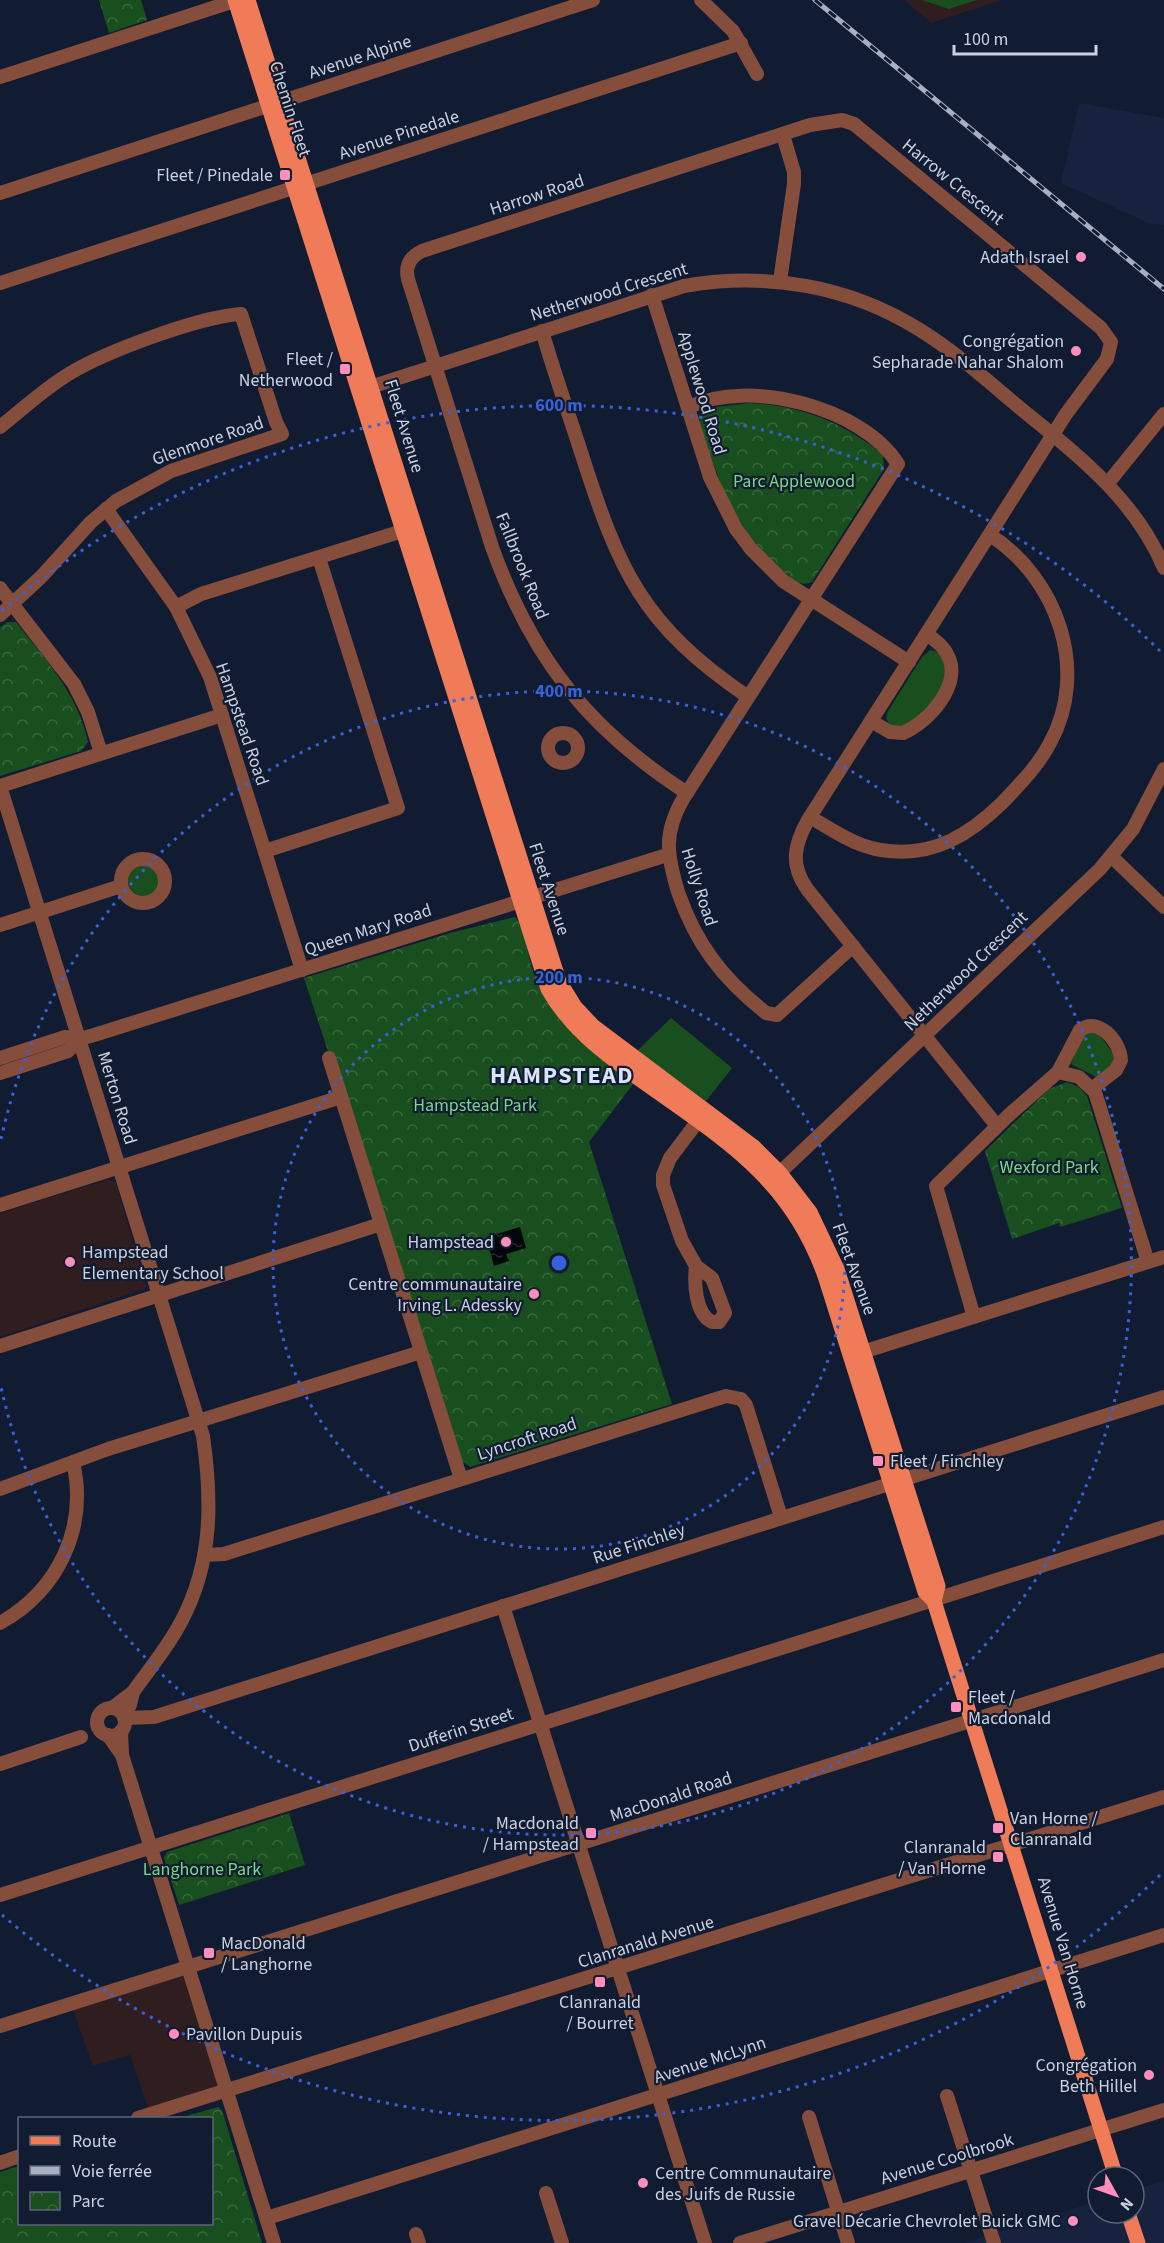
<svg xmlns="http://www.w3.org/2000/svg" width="1164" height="2243" font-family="'Source Sans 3',sans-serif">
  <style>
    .built { fill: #17233e }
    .education { fill: #2f1d1f }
    .grass { fill: #194f1e }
    .park { fill: url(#park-crowns) }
    .water { fill: url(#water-ripples) }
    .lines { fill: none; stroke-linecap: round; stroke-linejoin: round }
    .minor { stroke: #854d3c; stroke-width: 14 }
    .major { stroke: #f07b59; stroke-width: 15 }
    .rail-casing { stroke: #a8afc0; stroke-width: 5 }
    .rail { stroke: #111b31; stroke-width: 3; stroke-dasharray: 9; stroke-linecap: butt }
    .ring { fill: none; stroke: #3762d9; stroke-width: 3; stroke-dasharray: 3 6 }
    .poi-dot { fill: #fe8ebb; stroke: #111b31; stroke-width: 2 }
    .labels { text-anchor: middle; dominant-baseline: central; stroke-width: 4.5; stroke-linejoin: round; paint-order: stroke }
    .street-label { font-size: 18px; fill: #cad1e1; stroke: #111b31 }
    .poi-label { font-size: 18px; fill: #cad1e1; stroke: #111b31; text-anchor: end }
    .park-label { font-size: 18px; fill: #7cd881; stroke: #111b31 }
    .district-label { font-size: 24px; font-weight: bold; letter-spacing: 1.5px; fill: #d8e4fd; stroke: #111b31 }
    .centre { fill: #3762d9; stroke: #111b31; stroke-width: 3 }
    .ring-label { font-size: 18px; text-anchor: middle; font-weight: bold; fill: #3762d9; stroke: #111b31; stroke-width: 4.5; stroke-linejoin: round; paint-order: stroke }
  </style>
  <defs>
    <pattern id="park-crowns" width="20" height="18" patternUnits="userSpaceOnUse" patternTransform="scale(1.5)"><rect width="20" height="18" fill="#194f1e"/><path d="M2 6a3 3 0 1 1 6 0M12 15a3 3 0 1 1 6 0" fill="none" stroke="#39673e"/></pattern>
    <pattern id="water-ripples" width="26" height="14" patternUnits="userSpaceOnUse" patternTransform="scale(1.5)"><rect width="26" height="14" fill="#00070b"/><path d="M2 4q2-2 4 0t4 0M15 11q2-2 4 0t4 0" fill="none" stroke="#242a2e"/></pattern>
  </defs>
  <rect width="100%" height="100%" fill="#111b31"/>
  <g class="built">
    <path d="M1079 103 1164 118V225L1148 223 1061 183Z"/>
    <path d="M1164 2181V2243H964L1098 2201V2213H1134V2190Z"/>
  </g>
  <g class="education">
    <path d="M904 0H1002L931 23Z"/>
    <path d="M109 1179 116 1183 147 1288 0 1337V1213Z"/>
    <path d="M189 1966 227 2091 150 2114 130 2055 93 2066 71 2004Z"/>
  </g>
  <g class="grass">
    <path d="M922 0H977L949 9Z"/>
    <path d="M930 650C938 651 942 654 944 661 950 689 926 708 908 725L904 728 890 725 886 718 888 711 922 657Z"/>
    <circle cx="144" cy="880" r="16"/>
    <path d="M671 1018 732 1068 706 1101 637 1051Z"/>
    <path d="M1085 1032 1098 1033 1115 1056 1113 1065 1096 1077 1071 1064Z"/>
  </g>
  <g class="park">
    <path d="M99 0H141L147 20 109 33Z"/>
    <path d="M750 403C801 406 844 422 883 455L884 469 812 582C801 587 793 580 785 573 737 535 717 479 700 423L701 416 707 408Z"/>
    <path d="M8 622H16C45 659 78 694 88 742L81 751 0 776V627Z"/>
    <path d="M515 917C527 932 528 961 536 979 555 1026 595 1053 634 1083L589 1142 672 1404 470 1467 462 1461 304 978 450 933Z"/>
    <path d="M1067 1082 1079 1087 1087 1096 1122 1208 1060 1227 1059 1223 1012 1239 985 1151 1049 1089Z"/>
    <path d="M289 1813 305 1865 179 1905 164 1858 167 1852Z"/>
    <path d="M218 2107 222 2110 262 2243H0V2172L19 2166 20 2224H212V2118H179Z"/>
  </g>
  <path class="water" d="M520 1227 526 1248 506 1254 509 1261 494 1266 486 1237Z"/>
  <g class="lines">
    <g class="minor">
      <path d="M701 0 733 31 757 74"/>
      <path d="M0 77 237 0"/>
      <path d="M0 193 593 0"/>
      <path d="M780 281 794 184V172L783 135"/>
      <path d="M0 283 741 43"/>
      <path d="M652 295 710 477 736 529 751 549 783 581 909 662"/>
      <path d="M542 331C554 372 568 412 581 452 619 571 642 625 748 697"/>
      <path d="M361 390 684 286C766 272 848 285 920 330 959 354 994 387 1031 417 1084 460 1137 503 1164 568"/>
      <path d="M689 407C749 378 862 407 898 464L683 799C663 834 667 855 678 892 696 944 722 978 766 1013L777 1015 853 946"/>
      <path d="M0 427C20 411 40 393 61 379 97 354 198 317 241 314L276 422 282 434 171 471 116 501 91 522 41 577 0 615"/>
      <path d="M1108 483 1164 414"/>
      <path d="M106 509 176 607 210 677 302 970"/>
      <path d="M0 588 74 684 88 712 101 753"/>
      <path d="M176 607 201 594 412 528"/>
      <path d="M871 721 890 732 903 733C929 722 964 683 947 654 943 645 934 640 927 634"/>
      <circle cx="563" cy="748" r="15"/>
      <path d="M0 786 203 1436C212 1499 213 1561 182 1620 169 1646 150 1668 133 1692"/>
      <path d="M0 786 222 715"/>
      <path d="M687 793C588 729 532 658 492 547L408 279C405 266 410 257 422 251L810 125 842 120 854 124 1101 328 1111 342 1107 359 1066 414 808 820C794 845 790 865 807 889L997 1126"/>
      <path d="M810 817C836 832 859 849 889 851 935 856 970 834 1002 803 1020 784 1038 766 1050 743 1090 670 1057 578 990 535"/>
      <path d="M265 851 398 808 319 558"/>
      <path d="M1111 856 1164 907"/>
      <circle cx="143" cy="881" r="22"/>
      <path d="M0 925 121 886"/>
      <path d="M0 1058 65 1037 80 1039 94 1035 667 855"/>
      <path d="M329 1058 461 1479"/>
      <path d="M1058 1072 1080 1030C1098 1016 1120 1041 1121 1060L1116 1070 1093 1088"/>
      <path d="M0 1073 68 1051 80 1039"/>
      <path d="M772 1180 1100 869 1133 829 1164 769"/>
      <path d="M0 1205 341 1097"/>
      <path d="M696 1266C694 1282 695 1314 712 1322H719L725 1313 712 1278 696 1266 682 1241 663 1185V1175L670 1158 704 1113"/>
      <path d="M974 1317 936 1186 1010 1114 1058 1072 1079 1077 1095 1092 1148 1262"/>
      <path d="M0 1346 381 1224"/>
      <path d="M853 1355 1164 1257"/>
      <path d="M0 1489 108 1449 421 1352"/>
      <path d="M204 1555 224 1554 726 1396 741 1399 746 1405 781 1517"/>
      <path d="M503 1606 705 2243"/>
      <path d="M0 1623C59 1590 88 1527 73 1462"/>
      <path d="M112 1708 133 1692 130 1705 123 1715"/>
      <circle cx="111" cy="1722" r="14"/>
      <path d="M124 1718 154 1717 1164 1397"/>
      <path d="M108 1735 122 1755 121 1731"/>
      <path d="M122 1755 274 2243"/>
      <path d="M0 1764 81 1737"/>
      <path d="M0 1895 1164 1527"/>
      <path d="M0 2026 1164 1660"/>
      <path d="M947 2096 994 2243"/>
      <path d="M809 2117 848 2243"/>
      <path d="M138 2118 1164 1797"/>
      <path d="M0 2163 20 2156"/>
      <path d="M546 2193 562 2243"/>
      <path d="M267 2218 1164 1935"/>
      <path d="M416 2234 419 2243"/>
      <path d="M740 2243 1164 2110"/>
    </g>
    <g class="major">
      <path d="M235 0 548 989C570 1028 603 1052 638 1078 720 1137 789 1175 825 1276L925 1592 934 1601 938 1614 1116 2177"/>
      <path d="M248 0 559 981 575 1007 593 1026 754 1147 780 1173 810 1212 837 1269 938 1586 934 1601"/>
      <path d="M1128 2213 1138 2243"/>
    </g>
    <g class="rail-casing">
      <path id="rail" d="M815 0 1164 289"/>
    </g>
    <use href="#rail" class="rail"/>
  </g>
  <g class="ring">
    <circle cx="559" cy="1263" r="286"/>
    <path d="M1 1139A572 572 0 1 1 1 1387"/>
    <path d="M1160 1875A858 858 0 0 1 2 1915M2 611A858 858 0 0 1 1160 651"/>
  </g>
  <g class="poi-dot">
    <rect x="279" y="169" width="12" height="12" rx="3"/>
    <circle cx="1081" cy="257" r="6"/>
    <circle cx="1076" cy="351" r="6"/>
    <rect x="339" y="363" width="12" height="12" rx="3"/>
    <circle cx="506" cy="1242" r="6"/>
    <circle cx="70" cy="1262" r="6"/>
    <circle cx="534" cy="1294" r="6"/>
    <rect x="872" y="1455" width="12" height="12" rx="3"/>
    <rect x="950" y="1701" width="12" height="12" rx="3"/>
    <rect x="992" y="1822" width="12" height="12" rx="3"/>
    <rect x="585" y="1827" width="12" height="12" rx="3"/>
    <rect x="992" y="1851" width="12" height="12" rx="3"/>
    <rect x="203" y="1947" width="12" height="12" rx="3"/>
    <rect x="594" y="1976" width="12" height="12" rx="3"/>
    <circle cx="174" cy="2034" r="6"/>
    <circle cx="1149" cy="2075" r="6"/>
    <circle cx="643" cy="2183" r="6"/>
    <circle cx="1073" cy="2221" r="6"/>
  </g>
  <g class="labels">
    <g class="street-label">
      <text transform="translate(360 57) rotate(-18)">Avenue Alpine</text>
      <text transform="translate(290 109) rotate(72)">Chemin Fleet</text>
      <text transform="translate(399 135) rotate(-18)">Avenue Pinedale</text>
      <text transform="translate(953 182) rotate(39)">Harrow Crescent</text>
      <text transform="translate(537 195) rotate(-18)">Harrow Road</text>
      <text transform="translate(609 292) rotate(-17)">Netherwood Crescent</text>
      <text transform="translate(702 393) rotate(73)">Applewood Road</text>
      <text transform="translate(404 426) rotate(73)">Fleet Avenue</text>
      <text transform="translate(208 441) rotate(-19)">Glenmore Road</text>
      <text transform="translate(522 566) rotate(68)">Fallbrook Road</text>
      <text transform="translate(242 724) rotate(71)">Hampstead Road</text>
      <text transform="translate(699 887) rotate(72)">Holly Road</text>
      <text transform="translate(549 889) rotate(72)">Fleet Avenue</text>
      <text transform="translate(368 930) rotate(-18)">Queen Mary Road</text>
      <text transform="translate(966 971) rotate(-44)">Netherwood Crescent</text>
      <text transform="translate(117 1098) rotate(73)">Merton Road</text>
      <text transform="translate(854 1269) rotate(70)">Fleet Avenue</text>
      <text transform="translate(527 1439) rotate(-18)">Lyncroft Road</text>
      <text transform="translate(639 1544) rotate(-18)">Rue Finchley</text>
      <text transform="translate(461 1730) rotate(-18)">Dufferin Street</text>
      <text transform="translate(671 1797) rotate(-18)">MacDonald Road</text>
      <text transform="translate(646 1942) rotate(-17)">Clanranald Avenue</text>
      <text transform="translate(1063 1943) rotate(73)">Avenue Van Horne</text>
      <text transform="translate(710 2060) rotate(-18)">Avenue McLynn</text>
      <text transform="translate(947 2159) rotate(-17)">Avenue Coolbrook</text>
    </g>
    <g class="poi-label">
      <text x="273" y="175">Fleet / Pinedale</text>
      <text x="1069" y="257">Adath Israel</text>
      <text x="1064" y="341">Congrégation<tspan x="1064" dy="21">Sepharade Nahar Shalom</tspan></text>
      <text x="333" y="359">Fleet /<tspan x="333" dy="21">Netherwood</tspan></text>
      <text x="494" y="1242">Hampstead</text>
      <text x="82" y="1252" text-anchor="start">Hampstead<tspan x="82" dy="21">Elementary School</tspan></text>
      <text x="522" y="1284">Centre communautaire<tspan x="522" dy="21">Irving L. Adessky</tspan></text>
      <text x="890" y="1461" text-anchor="start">Fleet / Finchley</text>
      <text x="968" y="1697" text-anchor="start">Fleet /<tspan x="968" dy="21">Macdonald</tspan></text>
      <text x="1010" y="1818" text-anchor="start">Van Horne /<tspan x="1010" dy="21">Clanranald</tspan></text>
      <text x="579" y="1823">Macdonald<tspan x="579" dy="21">/ Hampstead</tspan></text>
      <text x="986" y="1847">Clanranald<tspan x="986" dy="21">/ Van Horne</tspan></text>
      <text x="221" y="1943" text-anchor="start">MacDonald<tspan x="221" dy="21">/ Langhorne</tspan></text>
      <text x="600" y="2002" text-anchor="middle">Clanranald<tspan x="600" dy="21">/ Bourret</tspan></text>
      <text x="186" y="2034" text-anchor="start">Pavillon Dupuis</text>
      <text x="1137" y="2065">Congrégation<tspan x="1137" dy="21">Beth Hillel</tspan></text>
      <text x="655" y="2173" text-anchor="start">Centre Communautaire<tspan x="655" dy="21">des Juifs de Russie</tspan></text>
      <text x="1061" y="2221">Gravel Décarie Chevrolet Buick GMC</text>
    </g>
    <g class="park-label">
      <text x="794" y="481">Parc Applewood</text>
      <text x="475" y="1105">Hampstead Park</text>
      <text x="1049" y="1167">Wexford Park</text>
      <text x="202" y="1869">Langhorne Park</text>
    </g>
    <g class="district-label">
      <text x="562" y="1075">HAMPSTEAD</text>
    </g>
  </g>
  <circle cx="559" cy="1263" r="9" class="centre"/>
  <g class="ring-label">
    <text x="559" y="411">600 m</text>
    <text x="559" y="697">400 m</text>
    <text x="559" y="983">200 m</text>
  </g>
  <rect x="18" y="2117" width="195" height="108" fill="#111b31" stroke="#5b6477" stroke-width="1.5"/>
  <rect x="30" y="2136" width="30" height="9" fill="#f07b59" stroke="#5b6477" stroke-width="1.5"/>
  <text x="72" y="2147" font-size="18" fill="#cad1e1">Route</text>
  <rect x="30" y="2166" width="30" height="9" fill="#a8afc0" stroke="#5b6477" stroke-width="1.5"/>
  <text x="72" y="2177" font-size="18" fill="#cad1e1">Voie ferrée</text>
  <rect x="30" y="2192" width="30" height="18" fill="url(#park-crowns)" stroke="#5b6477" stroke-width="1.5"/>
  <text x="72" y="2207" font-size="18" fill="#cad1e1">Parc</text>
  <g transform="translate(1116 2195) rotate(130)"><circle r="28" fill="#111b31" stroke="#5b6477" stroke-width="1.5"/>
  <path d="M0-4.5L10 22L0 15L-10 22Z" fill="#fe8ebb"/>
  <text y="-9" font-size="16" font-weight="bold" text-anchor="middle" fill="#cad1e1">N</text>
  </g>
  <path d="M954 45v9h142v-9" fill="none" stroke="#cad1e1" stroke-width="3"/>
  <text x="963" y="45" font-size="18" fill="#cad1e1" stroke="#111b31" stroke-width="4.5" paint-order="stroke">100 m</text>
</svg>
